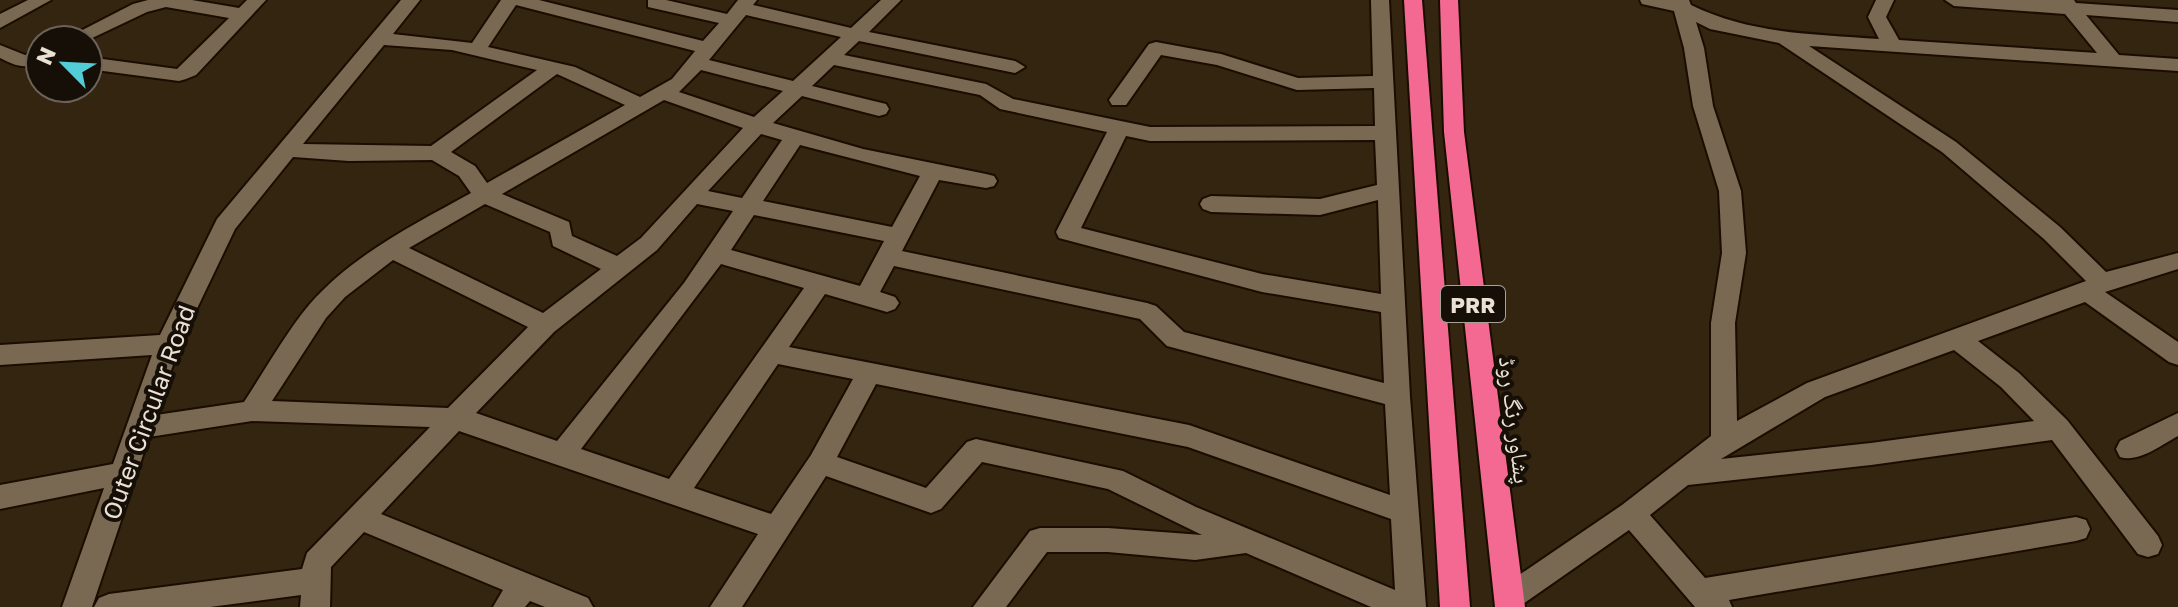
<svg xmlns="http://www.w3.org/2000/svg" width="2178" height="607" font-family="'Golos Text','Noto Naskh Arabic',sans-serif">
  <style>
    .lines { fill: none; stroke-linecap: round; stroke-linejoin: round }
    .minor-casing { stroke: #1a0d00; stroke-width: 4 }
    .highway-casing { stroke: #1a0d00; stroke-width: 4 }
    .minor { fill: #796952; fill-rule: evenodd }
    .highway { fill: #f36991; fill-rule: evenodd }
    .labels { text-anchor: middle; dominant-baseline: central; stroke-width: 8; stroke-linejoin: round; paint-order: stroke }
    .shield { fill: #160f07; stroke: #aaa296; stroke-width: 2 }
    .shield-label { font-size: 22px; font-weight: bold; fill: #eae1d4 }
    .street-label { font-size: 24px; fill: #eae1d4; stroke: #160f07 }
  </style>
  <rect width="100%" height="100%" fill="#33250f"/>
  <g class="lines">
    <g class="minor-casing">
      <g id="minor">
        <path d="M28 0H51L0 28V14Z"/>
        <path d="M148 0H192L239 8 247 0H266L196 75 186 79 179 81 88 69V57L177 69 229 18 166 7 147 12 88 40H63L133 4Z"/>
        <path d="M401 0H420L393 34 472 43 501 0H539L703 41 719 23 648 7V0H666L727 14 738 0H757L753 5 851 28 881 0H901L869 32 1015 61 1025 67 1015 73 859 41 844 55 986 84 1013 99 1150 127 1375 126 1374 88 1297 90 1217 65 1161 55 1126 105H1112L1109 100 1149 44 1156 42 1221 54 1298 78 1373 76 1371 0H1389L1410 397 1426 607H1371L1246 553 1195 560 1108 552H1047L1006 607H973L1030 531 1040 528H1108L1202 535 1108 489 982 462 941 509 931 513 826 476 742 607H710L758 534 459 431 381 514 588 598 593 607H545L530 601 525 607H493L503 590 364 532 331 567 330 607H300L301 595 210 607H94L99 598 109 594 302 569 307 553 430 427 252 421 149 437 92 607H62L104 488 0 509V485L113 464 152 355 0 365V345L160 335 217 219ZM516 5 695 51 672 79 640 97 575 67 488 47ZM746 15 841 37 793 81 709 60ZM384 45 452 50 537 70 431 146 303 144ZM834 65 980 95 1000 109 1107 132 1056 232 1059 238 1262 292 1381 312 1384 383 1184 332 1156 306 1147 303 902 251 939 180 986 188 994 186 997 181 994 176 986 174 863 149 773 123 802 96 879 116 886 114 889 109 886 104 812 86ZM701 70 783 91 754 117 679 92ZM557 74 625 105 487 183 475 166 451 152ZM664 100 743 128 641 238 617 256 572 236 569 222 502 194ZM761 134 782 140 742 198 708 191ZM1126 136 1150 141 1375 140 1377 185 1320 199 1211 196 1203 199 1200 204 1203 209 1211 212 1320 215 1378 200 1381 294 1262 274 1081 228ZM800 145 920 176 892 227 763 201ZM293 157 349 161 432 160 459 176 471 193C415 224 352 255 309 305 285 334 265 370 244 402L156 415 180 344 235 229ZM485 204 550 232 553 246 601 269 543 313 409 248ZM697 204 733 211 684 283 557 441 476 413 554 332 657 250ZM754 215 884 241 860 286 731 250ZM393 260 528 327 448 408 272 401 326 318 345 297ZM721 264 804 288 669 479 581 449ZM894 266 1140 319 1167 346 1385 404 1390 495 1189 425 789 347 825 294 887 312 895 309 899 303 895 297 880 292ZM778 364 853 379 811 455 771 514 694 488ZM876 384 1188 447 1391 519 1395 590 1196 507 1123 471 976 439 967 442 926 488 837 457Z"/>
        <path d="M1640 0H1689L1691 5C1750 34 1813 34 1879 39L1868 17 1876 0H1894L1886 17 1899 40 2097 53 2065 14 1954 6 1945 0H2074L2076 3 2178 10V22L2086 15 2119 55 2178 59V71L1809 46 1956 142 2060 227 2106 272 2178 253V269L2105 292 2178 342V365L2169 362 2085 302 1978 341 2019 373 2067 420 2158 536 2162 545 2158 554 2148 557 2138 554 2052 440 1871 465 1688 485 1650 515 1705 578 2076 517 2086 520 2090 529 2086 538 2076 541 1729 600 1732 607H1695L1629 530 1520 606H1500L1495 597 1500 588 1622 505 1711 436V323L1722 253 1719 191 1693 106 1684 48 1674 11 1642 4ZM1696 22 1710 29 1779 43 1942 152 2044 239 2086 281 1807 383 1737 421 1735 323 1746 253 1741 191 1713 106 1704 48ZM1954 350 2001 387 2034 421 1871 443 1721 459 1825 397Z"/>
        <path d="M0 45 25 55 40 51V63C23 69 16 66 0 58Z"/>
        <path d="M2178 413V436C2161 445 2139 463 2120 457L2116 449 2120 441Z"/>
      </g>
    </g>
    <g class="highway-casing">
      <g id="highway">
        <path d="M1404 0H1422L1470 607H1440Z"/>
        <path d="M1440 0H1458L1464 132 1525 607H1495L1444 132Z"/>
      </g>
    </g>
    <use href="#minor" class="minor"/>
    <use href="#highway" class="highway"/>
  </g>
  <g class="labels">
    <rect class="shield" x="1441" y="286" width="64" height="36" rx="6"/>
    <g class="shield-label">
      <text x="1473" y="304">PRR</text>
    </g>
    <g class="street-label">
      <text transform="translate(148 412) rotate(-70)">Outer Circular Road</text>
      <text transform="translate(1516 420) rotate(83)">پشاور رنگ روڈ</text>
    </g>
  </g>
  <g transform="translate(64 64) rotate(294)"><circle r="38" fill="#160f07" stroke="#6b6359" stroke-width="2"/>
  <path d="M0-6L14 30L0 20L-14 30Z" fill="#52ccd6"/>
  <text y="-12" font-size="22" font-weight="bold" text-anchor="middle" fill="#eae1d4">N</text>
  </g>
</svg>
